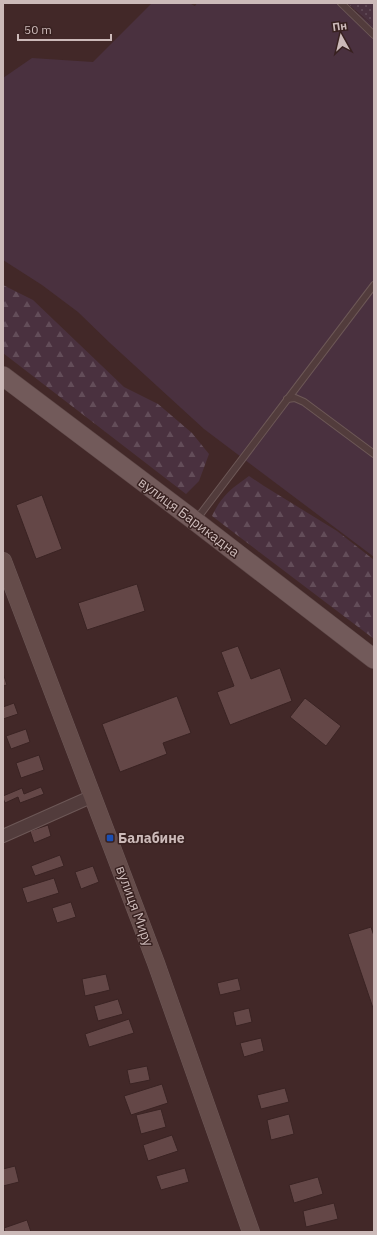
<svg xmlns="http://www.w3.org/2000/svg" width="377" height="1235" font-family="'IBM Plex Sans',sans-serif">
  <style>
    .grass { fill: url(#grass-dots) }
    .forest { fill: url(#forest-firs) }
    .garden { fill: #4a313f }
    .building { fill: #644747; stroke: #3a2323 }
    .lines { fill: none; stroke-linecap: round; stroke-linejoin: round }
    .lane-casing { stroke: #6d5857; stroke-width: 8 }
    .street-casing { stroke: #6d5857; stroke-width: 14 }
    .secondary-casing { stroke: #6d5857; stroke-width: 18 }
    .primary-casing { stroke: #5c4646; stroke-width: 20 }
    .lane { stroke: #523c3c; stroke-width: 6 }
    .street { stroke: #523c3c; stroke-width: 12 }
    .secondary { stroke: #654c4a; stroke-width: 17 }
    .primary { stroke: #725a5a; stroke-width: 19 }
    .transit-dot { fill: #1a4fb4; stroke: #382120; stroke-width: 1.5 }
    .labels { text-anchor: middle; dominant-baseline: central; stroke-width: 3; stroke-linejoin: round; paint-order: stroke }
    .street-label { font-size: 14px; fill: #ccbab9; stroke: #382120 }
    .poi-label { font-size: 14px; font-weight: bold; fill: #ccbab9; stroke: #382120; text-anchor: start }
  </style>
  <defs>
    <pattern id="grass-dots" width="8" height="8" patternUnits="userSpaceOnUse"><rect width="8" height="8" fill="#4a313f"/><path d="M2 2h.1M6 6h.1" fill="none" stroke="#634d59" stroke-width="1.8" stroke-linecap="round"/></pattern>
    <pattern id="forest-firs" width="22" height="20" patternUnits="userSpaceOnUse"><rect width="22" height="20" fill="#4a313f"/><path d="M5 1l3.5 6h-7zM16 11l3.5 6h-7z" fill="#634d59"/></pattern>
  </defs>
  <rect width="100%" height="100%" fill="#422828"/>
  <path class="grass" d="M347 3H374V26Z"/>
  <g class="forest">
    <path d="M3 285 33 300 124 387 158 404 192 433 209 454 199 481 186 494 3 353Z"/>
    <path d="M249 476 264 486 337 531 374 560V639L212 516C222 495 231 489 249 476Z"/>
  </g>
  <path class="garden" d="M152 3H189L195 6 197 3H345L374 26V557L204 429 110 343 78 312 42 285 3 260V78L32 58 93 62Z"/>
  <g class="building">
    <path d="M42 495 62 549 36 559 16 505Z"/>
    <path d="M137 584 145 611 87 630 78 603Z"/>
    <path d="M238 646 251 679 280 668 292 701 230 725 217 692 234 686 221 652Z"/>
    <path d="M3 673 7 685 3 686Z"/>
    <path d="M177 696 191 733 163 743 167 754 120 772 102 724Z"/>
    <path d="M305 698 341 726 326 746 290 717Z"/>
    <path d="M14 703 18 714 3 719V707Z"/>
    <path d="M26 729 30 742 11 749 6 736Z"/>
    <path d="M39 755 44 770 21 778 16 763Z"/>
    <path d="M41 787 44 794 20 803 18 797 5 803 3 798V796L22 788 24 794Z"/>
    <path d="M48 825 51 836 34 843 30 831Z"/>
    <path d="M60 855 64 866 35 876 31 866Z"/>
    <path d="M93 866 99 882 81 889 75 872Z"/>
    <path d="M54 878 59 893 27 903 22 888Z"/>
    <path d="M71 902 76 917 57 923 52 908Z"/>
    <path d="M371 927 374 936V1011L348 934Z"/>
    <path d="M106 974 110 990 85 996 82 979Z"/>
    <path d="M238 978 241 990 220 995 217 983Z"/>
    <path d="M118 999 123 1014 98 1021 94 1006Z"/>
    <path d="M249 1008 252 1022 236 1026 233 1012Z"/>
    <path d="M129 1019 134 1033 89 1047 85 1034Z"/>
    <path d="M261 1038 264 1051 244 1057 240 1043Z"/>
    <path d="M147 1066 150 1080 130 1084 127 1070Z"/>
    <path d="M162 1084 168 1103 131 1115 124 1096Z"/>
    <path d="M285 1088 289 1102 261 1109 257 1095Z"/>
    <path d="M161 1109 166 1127 141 1134 136 1115Z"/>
    <path d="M289 1114 294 1134 271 1140 267 1120Z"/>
    <path d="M172 1135 178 1151 148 1161 143 1145Z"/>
    <path d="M15 1166 19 1182 3 1186V1169Z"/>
    <path d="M185 1168 189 1182 161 1190 156 1176Z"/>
    <path d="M318 1177 323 1194 294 1203 289 1185Z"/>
    <path d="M334 1203 338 1219 306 1227 303 1211Z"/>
    <path d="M27 1220 31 1232H5L4 1228Z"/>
  </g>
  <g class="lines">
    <g class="lane-casing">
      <g id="lane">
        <path d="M341 3 374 35"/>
        <path d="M287 399 295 398 304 402 374 454"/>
        <path d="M196 520 374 285"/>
      </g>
    </g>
    <g class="street-casing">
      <path id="street" d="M3 836 93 796"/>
    </g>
    <g class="secondary-casing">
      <path id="secondary" d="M3 561 156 963 251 1232"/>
    </g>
    <g class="primary-casing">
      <path id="primary" d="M3 376 195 521 374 659"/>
    </g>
    <use href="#lane" class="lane"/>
    <use href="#street" class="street"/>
    <use href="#secondary" class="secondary"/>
    <use href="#primary" class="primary"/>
  </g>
  <rect class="transit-dot" x="106" y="834" width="8" height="8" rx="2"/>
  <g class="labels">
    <g class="street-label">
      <text transform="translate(189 517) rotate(37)">вулиця Барикадна</text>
      <text transform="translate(135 906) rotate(70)">вулиця Миру</text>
    </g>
    <g class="poi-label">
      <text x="118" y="838">Балабине</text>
    </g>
  </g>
  <rect width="377" height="1235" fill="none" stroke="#ccbab9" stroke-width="8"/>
  <g transform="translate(341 36) rotate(352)" stroke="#382120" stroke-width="3" paint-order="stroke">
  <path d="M0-3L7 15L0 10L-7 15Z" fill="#ccbab9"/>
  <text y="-6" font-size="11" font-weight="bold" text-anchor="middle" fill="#ccbab9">Пн</text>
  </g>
  <path d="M18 34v6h93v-6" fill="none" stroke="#ccbab9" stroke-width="2"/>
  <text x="24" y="34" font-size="12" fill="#ccbab9" stroke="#382120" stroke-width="3" paint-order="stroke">50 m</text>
</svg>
